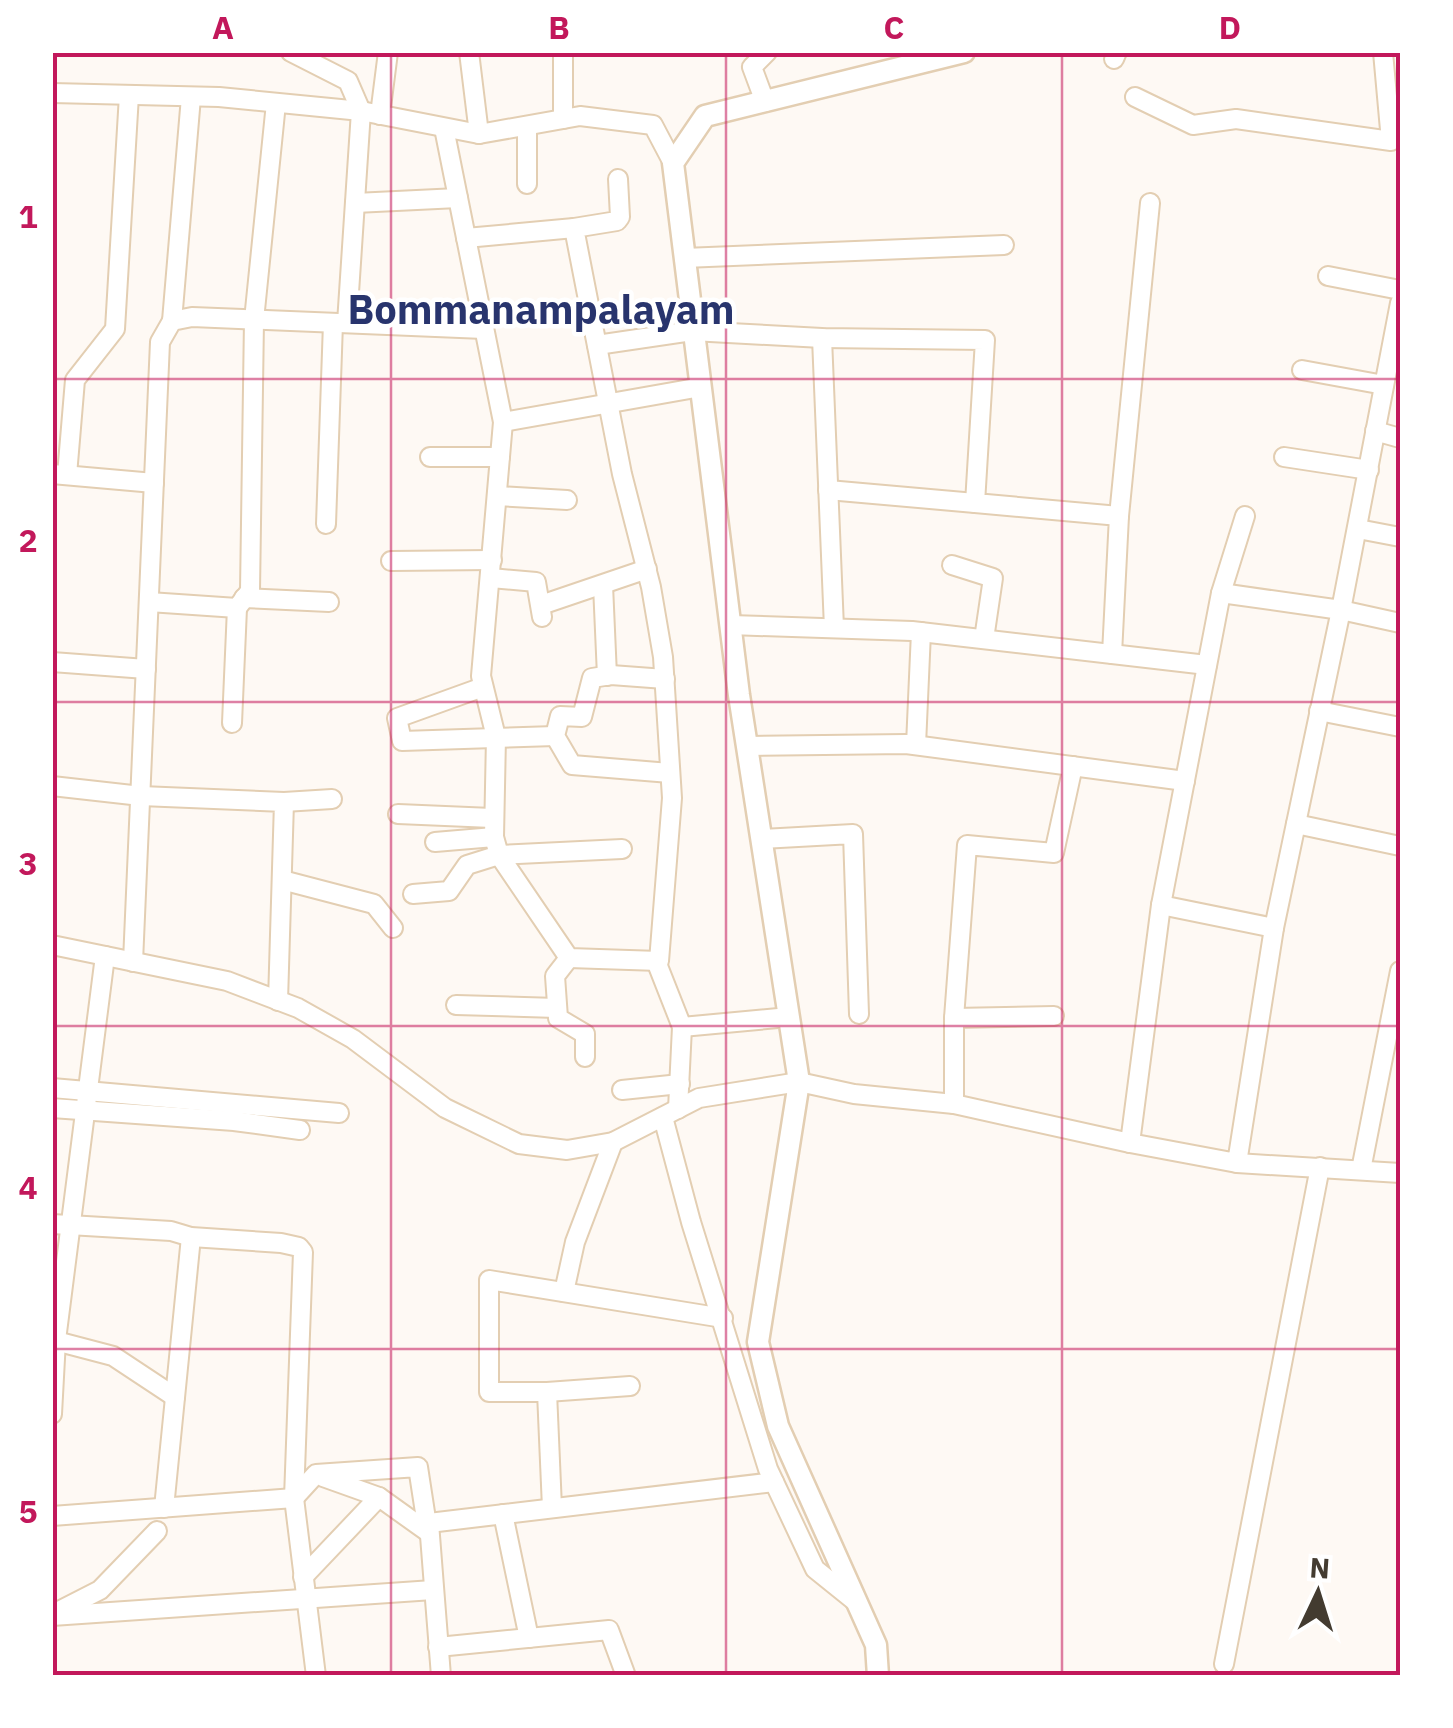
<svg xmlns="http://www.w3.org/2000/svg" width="1453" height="1728" font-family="'IBM Plex Sans',sans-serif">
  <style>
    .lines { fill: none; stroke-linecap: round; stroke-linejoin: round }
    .minor-casing { stroke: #e3ceb2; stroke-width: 22 }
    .tertiary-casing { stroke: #e3ceb2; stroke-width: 25 }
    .minor { stroke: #fff; stroke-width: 18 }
    .tertiary { stroke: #fff; stroke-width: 20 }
    .grid { fill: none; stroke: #c2185b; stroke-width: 2.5; stroke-opacity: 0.55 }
    .labels { text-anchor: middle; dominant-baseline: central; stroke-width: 9; stroke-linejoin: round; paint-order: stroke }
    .district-label { font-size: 40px; font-weight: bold; fill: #28346d; stroke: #fff }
    .neatline { fill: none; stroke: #c2185b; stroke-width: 4 }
    .grid-label { font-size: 32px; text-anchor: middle; font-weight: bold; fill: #c2185b }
  </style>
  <rect width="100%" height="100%" fill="#fef9f4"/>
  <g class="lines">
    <g class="minor-casing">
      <g id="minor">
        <path d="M291 52 348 81 361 111 347 323"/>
        <path d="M469 52 479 134"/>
        <path d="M1114 59 1117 52"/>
        <path d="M52 93 219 97 361 111 479 134 580 116 653 125 673 163"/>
        <path d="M1135 97 1193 125 1236 119 1391 141 1383 52"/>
        <path d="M765 102 752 67 767 52"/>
        <path d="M380 115 388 52"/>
        <path d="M563 119V52"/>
        <path d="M527 126V184"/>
        <path d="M444 128 503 422 481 676 496 737 494 837 499 855 569 958 659 961 672 798 663 657 651 587 622 474 574 228 617 221 620 217 618 179"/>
        <path d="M355 203 458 198"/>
        <path d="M466 238 574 228"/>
        <path d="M684 258 1004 245"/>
        <path d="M1328 276 1400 290"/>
        <path d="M172 321 191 97"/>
        <path d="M822 338 834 628"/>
        <path d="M597 345 692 331 822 338 985 340 975 503 1119 516 1112 654"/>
        <path d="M1302 370 1384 385"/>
        <path d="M503 422 701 387"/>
        <path d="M1375 431 1400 438"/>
        <path d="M430 457H500"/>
        <path d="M1284 457 1369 470"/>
        <path d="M52 474 154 483"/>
        <path d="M67 475 75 380 115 329 129 95"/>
        <path d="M828 490 975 503"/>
        <path d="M497 496 567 500"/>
        <path d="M1119 516 1150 203"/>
        <path d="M326 524 333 323"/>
        <path d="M1358 529 1400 537"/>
        <path d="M391 561 492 560"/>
        <path d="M952 565 993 578 984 639"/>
        <path d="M491 578 536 582 542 617"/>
        <path d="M603 585 607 676"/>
        <path d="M1221 593 1245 516"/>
        <path d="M244 598 329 602"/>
        <path d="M149 602 237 608 250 591 254 320 276 103"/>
        <path d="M541 605 647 569"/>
        <path d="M730 625 912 631 1207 665"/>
        <path d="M52 662 146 669"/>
        <path d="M665 679 611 675 592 678 582 717 560 716 555 736 572 765 670 773"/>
        <path d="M483 687 397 718 402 741 555 736"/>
        <path d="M1319 711 1400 727"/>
        <path d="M232 723 237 608"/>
        <path d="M916 745 921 632"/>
        <path d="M747 746 906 744 1185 781"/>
        <path d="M52 786 141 796 284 802 278 1001"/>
        <path d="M284 802 332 799"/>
        <path d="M398 814 492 818"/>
        <path d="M1296 824 1400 846"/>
        <path d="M761 839 853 834 859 1014"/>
        <path d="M435 842 494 837"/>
        <path d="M282 880 374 904 393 928"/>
        <path d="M413 894 449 891 467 865 499 855 622 849"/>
        <path d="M1161 905 1274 928"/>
        <path d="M52 945 227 981 298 1008 353 1039 445 1108 519 1144 567 1150 613 1142 699 1098 799 1082 854 1094 954 1104 1130 1143 1237 1163 1274 928 1341 610 1400 623"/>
        <path d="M569 958 555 976 558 1018 585 1034V1057"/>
        <path d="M656 961 682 1027 678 1109"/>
        <path d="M133 962 160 342 172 321 192 317 484 329"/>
        <path d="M456 1005 557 1008"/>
        <path d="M954 1018 1054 1016"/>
        <path d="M682 1027 789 1017"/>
        <path d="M52 1088 339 1113"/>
        <path d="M622 1090 680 1084"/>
        <path d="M954 1104V1018L967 845 1054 853 1073 766"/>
        <path d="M52 1108 234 1121 300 1130"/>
        <path d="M663 1117 691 1222 768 1469 815 1569 856 1602"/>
        <path d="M1130 1143 1161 905 1221 593 1341 610 1400 303"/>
        <path d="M1237 1163 1400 1173"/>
        <path d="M1361 1170 1400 971"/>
        <path d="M52 1224 171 1231 191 1237 281 1243 299 1247 303 1252 294 1498 316 1676"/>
        <path d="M564 1292 575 1242 613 1142"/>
        <path d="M52 1340 113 1356 175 1397"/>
        <path d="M630 1386 547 1392H489V1280L723 1318"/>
        <path d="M547 1392 552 1508"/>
        <path d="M52 1414 56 1340 105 956"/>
        <path d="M323 1477 379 1497 428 1532"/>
        <path d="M164 1508 191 1237"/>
        <path d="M503 1514 529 1638"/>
        <path d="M52 1516 294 1498 316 1474 418 1467 428 1532"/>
        <path d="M303 1577 379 1497"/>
        <path d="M53 1614 100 1590 157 1531"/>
        <path d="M52 1616 433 1590"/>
        <path d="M438 1647 609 1630 626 1676"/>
        <path d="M1224 1664 1320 1167"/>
        <path d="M441 1676 429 1523 774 1482"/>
      </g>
    </g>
    <g class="tertiary-casing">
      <path id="tertiary" d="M878 1676 876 1645 778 1426 758 1342 799 1082 739 695 673 163 705 116 964 52"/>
    </g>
    <use href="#minor" class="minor"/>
    <use href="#tertiary" class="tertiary"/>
  </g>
  <path class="grid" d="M391 52V1676M726 52V1676M1062 52V1676M52 379H1400M52 702H1400M52 1026H1400M52 1349H1400"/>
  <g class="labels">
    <g class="district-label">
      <text x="541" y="309">Bommanampalayam</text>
    </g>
  </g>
  <rect width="1453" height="1728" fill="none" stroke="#ffffff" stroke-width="110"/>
  <g transform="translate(1318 1593) rotate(4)" stroke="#ffffff" stroke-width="8" paint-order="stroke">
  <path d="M0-8L18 38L0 25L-18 38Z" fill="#433b30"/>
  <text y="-15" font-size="28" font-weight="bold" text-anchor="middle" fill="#433b30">N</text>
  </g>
  <rect x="55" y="55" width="1343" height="1618" class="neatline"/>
  <g class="grid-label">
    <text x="223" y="39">A</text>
    <text x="559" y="39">B</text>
    <text x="894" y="39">C</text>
    <text x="1230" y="39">D</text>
    <text x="28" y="228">1</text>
    <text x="28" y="552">2</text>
    <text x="28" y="875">3</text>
    <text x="28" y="1199">4</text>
    <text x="28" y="1523">5</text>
  </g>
</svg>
